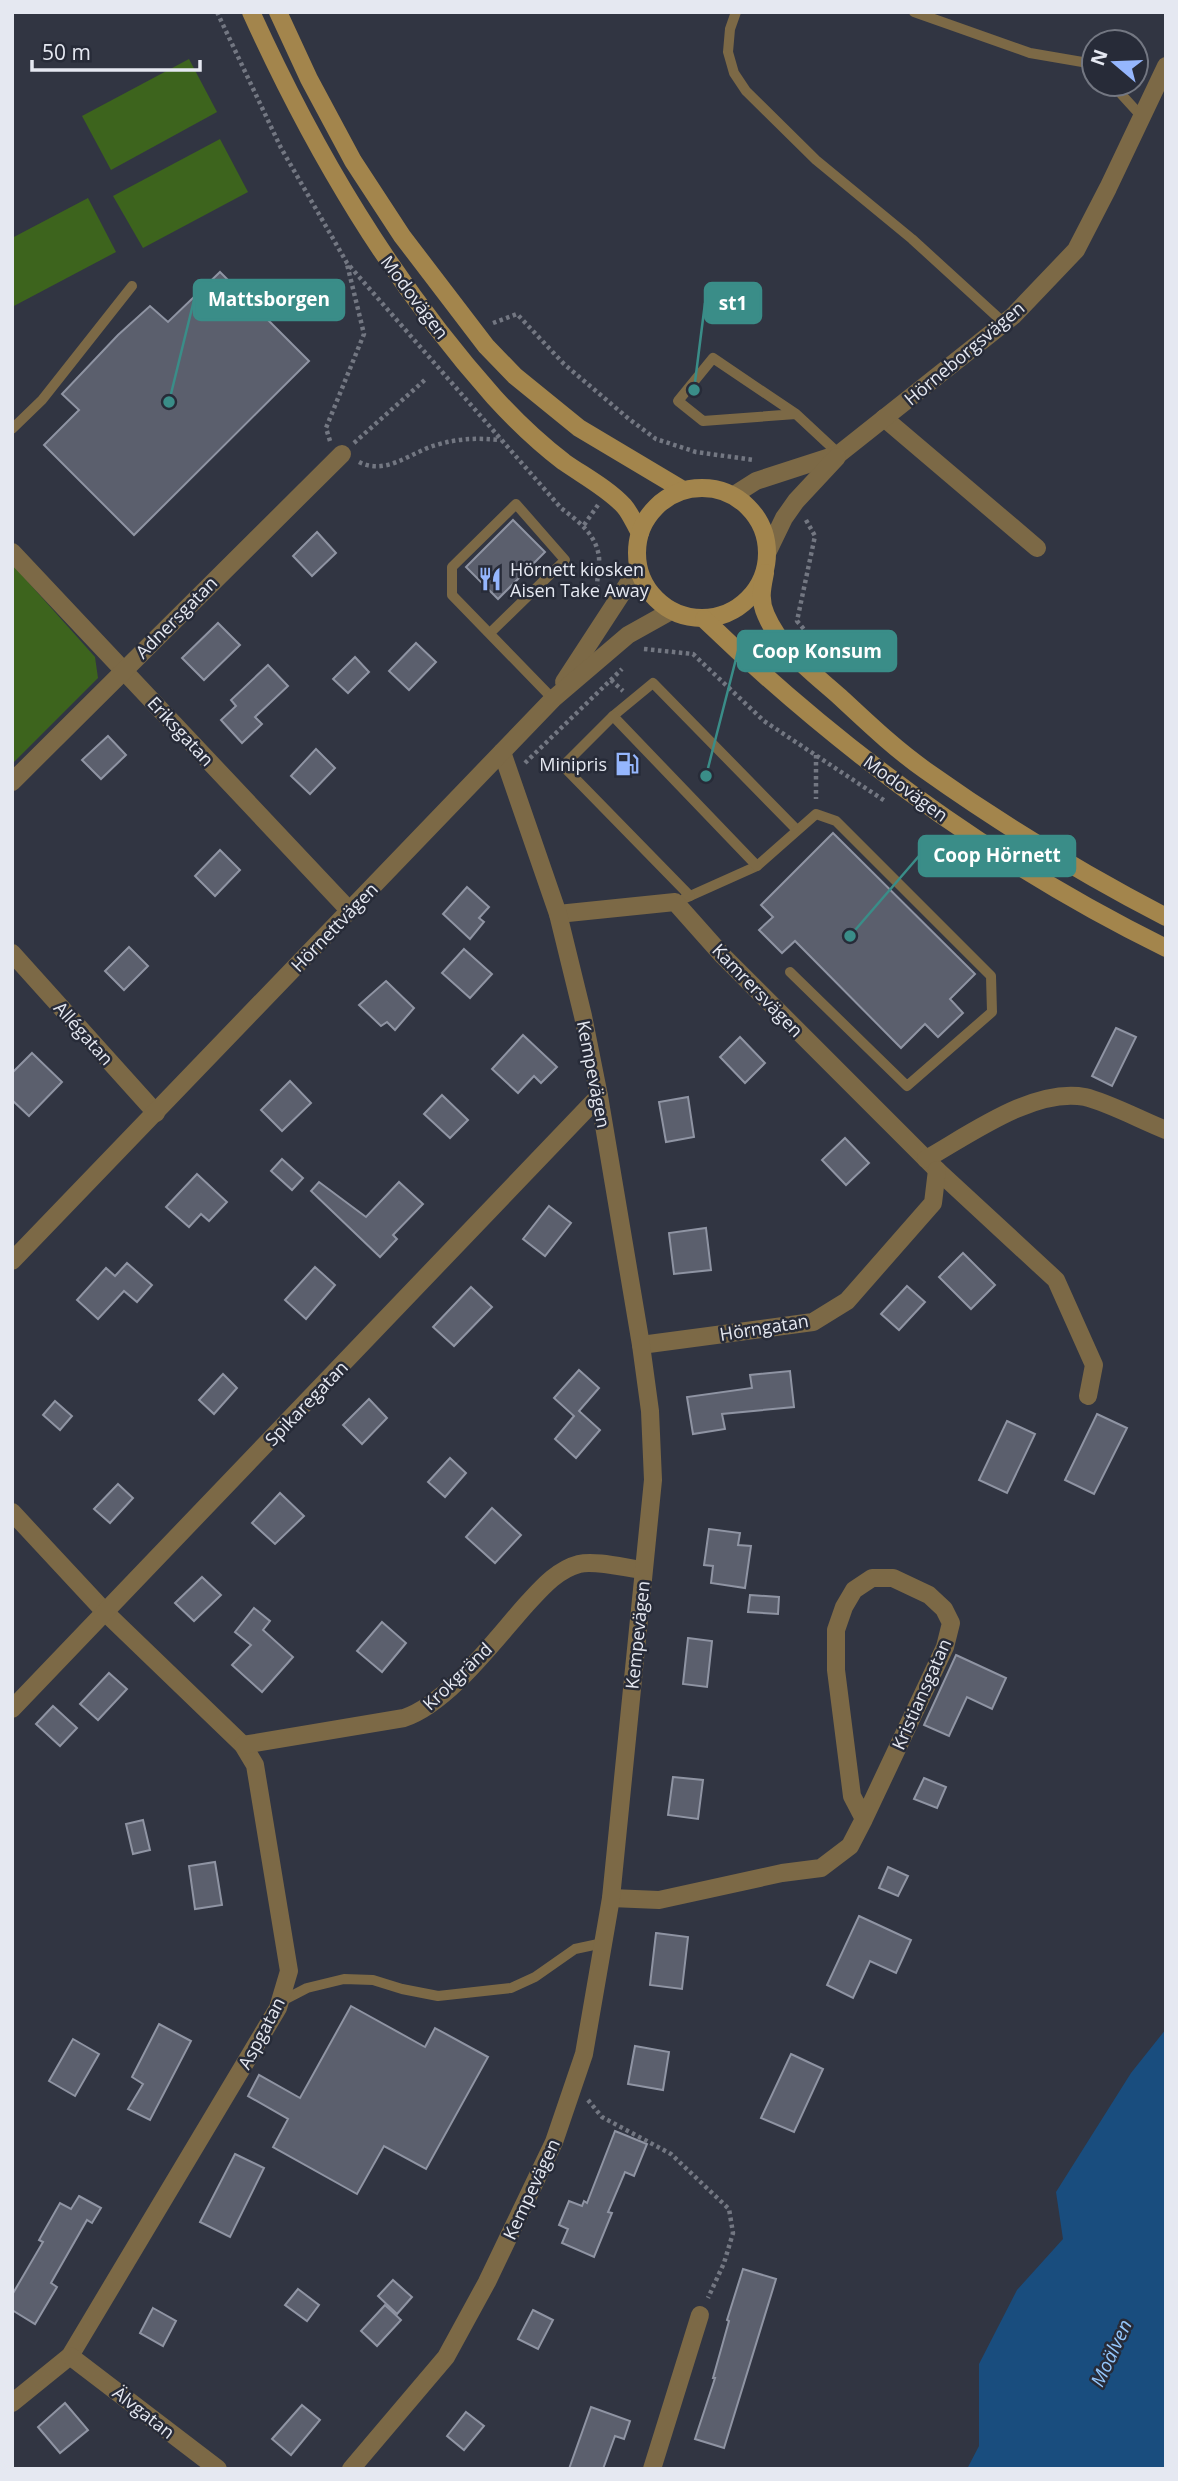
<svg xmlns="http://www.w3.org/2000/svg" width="1178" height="2481" font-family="'Open Sans',sans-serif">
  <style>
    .green { fill: #3d641d }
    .water { fill: #194d7e }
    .building { fill: #5b5f6d; stroke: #8f94a3; stroke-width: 2 }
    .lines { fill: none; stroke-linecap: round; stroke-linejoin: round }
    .path { stroke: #737782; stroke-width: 4.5; stroke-dasharray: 3.5 3.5; stroke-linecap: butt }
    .service { stroke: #7c6946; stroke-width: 10 }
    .minor { stroke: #7c6946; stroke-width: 18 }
    .tertiary { stroke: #7c6946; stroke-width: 18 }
    .secondary { stroke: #a3854c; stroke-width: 18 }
    .labels { text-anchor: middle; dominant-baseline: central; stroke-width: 5; stroke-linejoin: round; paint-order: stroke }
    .street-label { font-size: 18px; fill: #e5e8f1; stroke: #272b38 }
    .poi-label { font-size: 18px; fill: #e5e8f1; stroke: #272b38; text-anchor: start }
    .water-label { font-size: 19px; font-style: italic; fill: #94c6fb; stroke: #272b38 }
    .leader { fill: none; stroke: #3a8d88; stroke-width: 2.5 }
    .callout-dot { fill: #3a8d88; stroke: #272b38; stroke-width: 2.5 }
    .callout { fill: #3a8d88; stroke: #3a8d88; stroke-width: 2.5 }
    .callout-label { font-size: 19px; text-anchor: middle; font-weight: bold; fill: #fff }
  </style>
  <rect width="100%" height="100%" fill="#313542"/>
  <g class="green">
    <path d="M189 59 217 112 111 170 82 116Z"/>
    <path d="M220 139 248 192 143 248 113 196Z"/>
    <path d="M88 198 116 252 12 307V238Z"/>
    <path d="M12 564 95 657 98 678 12 764Z"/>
  </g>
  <path class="water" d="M1166 2029V2469H967L979 2446V2364L1017 2290 1063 2239 1056 2192 1131 2073Z"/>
  <g class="building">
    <path d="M220 272 309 361 134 535 44 445 79 410 62 394 118 335 150 306 168 322Z"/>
    <path d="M513 520 545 552 498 599 466 567Z"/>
    <path d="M317 532 336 553 312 576 293 556Z"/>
    <path d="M218 623 240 645 204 680 182 658Z"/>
    <path d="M416 643 436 662 409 690 389 671Z"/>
    <path d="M355 657 369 672 348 693 333 679Z"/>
    <path d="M268 665 288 686 255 717 262 724 242 743 221 720 236 706 231 700Z"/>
    <path d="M108 736 126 755 101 779 82 760Z"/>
    <path d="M316 749 335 768 310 794 291 776Z"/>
    <path d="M833 833 975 974 950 999 963 1013 938 1037 925 1024 901 1048 795 941 782 953 759 930 773 917 761 905Z"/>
    <path d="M220 850 240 870 215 896 195 876Z"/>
    <path d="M467 887 489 907 479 918 484 922 470 939 443 914Z"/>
    <path d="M129 947 148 966 124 990 105 971Z"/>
    <path d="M464 949 492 974 470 998 442 973Z"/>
    <path d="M386 981 414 1008 395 1030 387 1022 381 1026 359 1005Z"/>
    <path d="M1116 1028 1136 1037 1112 1086 1092 1076Z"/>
    <path d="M523 1035 557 1067 541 1083 534 1076 518 1093 492 1069Z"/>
    <path d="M740 1037 765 1063 745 1083 720 1057Z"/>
    <path d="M32 1053 62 1082 29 1116 12 1100V1073Z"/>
    <path d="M290 1081 311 1103 282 1131 261 1110Z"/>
    <path d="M442 1095 468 1120 450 1138 424 1114Z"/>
    <path d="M688 1097 694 1137 666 1142 659 1102Z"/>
    <path d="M845 1138 869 1163 846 1185 822 1160Z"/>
    <path d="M282 1159 303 1178 292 1190 271 1171Z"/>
    <path d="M197 1174 227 1202 209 1221 201 1214 189 1227 166 1207Z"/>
    <path d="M319 1182 366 1217 399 1182 423 1204 393 1235 397 1239 380 1257 311 1191Z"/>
    <path d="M549 1206 571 1223 545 1256 523 1239Z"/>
    <path d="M706 1228 711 1270 674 1274 669 1233Z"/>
    <path d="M963 1253 995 1285 971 1309 939 1277Z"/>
    <path d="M127 1263 152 1285 137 1302 124 1291 98 1319 77 1300 106 1268 115 1276Z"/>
    <path d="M315 1267 335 1285 306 1319 285 1300Z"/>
    <path d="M907 1286 925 1302 899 1330 881 1314Z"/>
    <path d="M471 1287 492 1307 454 1346 433 1327Z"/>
    <path d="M579 1370 599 1388 579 1411 600 1430 576 1458 555 1439 574 1416 554 1398Z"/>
    <path d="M790 1371 794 1407 722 1414 725 1429 693 1434 687 1397 752 1388 750 1375Z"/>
    <path d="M223 1374 237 1388 214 1414 199 1400Z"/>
    <path d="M369 1399 387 1418 362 1444 343 1425Z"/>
    <path d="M55 1401 72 1416 60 1430 43 1415Z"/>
    <path d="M1097 1414 1127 1428 1094 1494 1065 1480Z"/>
    <path d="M1007 1421 1035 1434 1007 1493 979 1480Z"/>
    <path d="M450 1458 466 1473 445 1497 428 1482Z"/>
    <path d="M118 1484 133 1498 110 1523 94 1509Z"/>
    <path d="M280 1493 304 1516 275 1544 252 1523Z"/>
    <path d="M492 1508 521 1535 495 1563 466 1537Z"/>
    <path d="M709 1529 740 1533 738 1545 751 1546 745 1588 711 1583 713 1566 704 1565Z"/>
    <path d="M202 1577 221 1595 194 1621 175 1603Z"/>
    <path d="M750 1595 779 1597 778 1614 748 1612Z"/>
    <path d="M254 1608 270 1621 263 1630 293 1657 262 1692 232 1665 251 1645 235 1632Z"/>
    <path d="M382 1622 406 1643 382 1672 357 1651Z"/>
    <path d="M688 1638 712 1641 707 1687 683 1684Z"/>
    <path d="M956 1655 1006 1678 992 1709 967 1697 949 1736 924 1725Z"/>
    <path d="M109 1673 127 1689 98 1720 80 1704Z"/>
    <path d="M53 1706 77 1728 60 1746 36 1724Z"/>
    <path d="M673 1777 703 1780 698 1819 668 1815Z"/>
    <path d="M924 1778 946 1787 937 1808 914 1799Z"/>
    <path d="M143 1820 150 1850 133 1854 126 1824Z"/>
    <path d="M215 1862 222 1905 195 1909 189 1866Z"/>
    <path d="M888 1867 908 1876 898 1896 879 1888Z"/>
    <path d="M859 1916 911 1940 896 1973 870 1961 853 1998 827 1985Z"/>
    <path d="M656 1933 688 1937 682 1989 650 1985Z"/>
    <path d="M351 2006 425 2047 435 2028 488 2057 426 2169 384 2146 357 2194 273 2147 288 2119 248 2096 259 2075 300 2098Z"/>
    <path d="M159 2024 191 2041 150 2120 128 2109 143 2084 132 2077Z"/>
    <path d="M73 2039 99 2054 75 2096 49 2081Z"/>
    <path d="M635 2046 669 2052 663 2090 628 2084Z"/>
    <path d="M791 2054 823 2069 794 2132 761 2118Z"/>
    <path d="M615 2131 647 2144 634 2176 625 2172 608 2212 612 2213 594 2257 562 2243 568 2229 559 2225 569 2201 582 2206 584 2201 587 2203Z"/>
    <path d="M235 2154 264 2168 230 2237 200 2222Z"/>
    <path d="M79 2196 101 2208 92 2223 87 2220 51 2283 57 2287 35 2324 12 2310V2295L43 2242 39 2240 60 2203 71 2209Z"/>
    <path d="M743 2269 776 2279 724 2448 695 2439 715 2378H713L729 2321 727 2320Z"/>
    <path d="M393 2280 412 2297 397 2314 378 2296Z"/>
    <path d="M298 2289 319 2305 307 2321 285 2305Z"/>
    <path d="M385 2305 401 2320 377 2346 361 2331Z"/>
    <path d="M153 2308 176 2321 163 2346 140 2333Z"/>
    <path d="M533 2310 553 2320 538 2349 518 2339Z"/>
    <path d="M65 2403 88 2430 60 2453 38 2427Z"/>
    <path d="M302 2405 320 2420 291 2455 272 2439Z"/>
    <path d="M591 2407 630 2421 624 2439 615 2436 603 2469H569Z"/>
    <path d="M466 2412 484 2426 464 2450 447 2436Z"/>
  </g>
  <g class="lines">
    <g class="path">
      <path d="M217 12 281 148 347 263 561 508C578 521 596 534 599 557 600 570 595 583 598 597"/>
      <path d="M493 323 517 314 564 364 629 419 656 439 696 452 754 460"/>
      <path d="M330 441 326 428 364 334 347 264"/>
      <path d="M354 443 427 378"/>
      <path d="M359 462C386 476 411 452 436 445 460 438 477 438 501 440"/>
      <path d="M806 520 815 536 797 621 830 660"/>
      <path d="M584 525 598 505"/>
      <path d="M644 649 693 654 764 721 885 801"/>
      <path d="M611 680 623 691"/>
      <path d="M816 755V799"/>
      <path d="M525 763 622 669"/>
      <path d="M588 2100 602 2117 671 2154 729 2209 733 2233 724 2263 708 2298"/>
    </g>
    <g class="service">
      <path d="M736 12 730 29 728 52 734 73 746 91 816 160 912 239 1004 323"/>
      <path d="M914 12 1030 53 1094 64"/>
      <path d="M1112 84 1142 117"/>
      <path d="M796 414 703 421 678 401 713 358 796 414 839 454"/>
      <path d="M12 429 42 400 132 286"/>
      <path d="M490 633 565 560 516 504 452 567V595L553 699"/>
      <path d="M613 716 653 683 797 830"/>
      <path d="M690 896 757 866 816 814 836 821 991 976 992 1012 907 1086 790 972"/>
      <path d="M685 898 690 896 563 766 613 716 757 866"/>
      <path d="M280 2002 307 1988 344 1979 373 1980 402 1989 438 1996 511 1988 535 1977 575 1949 603 1943"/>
    </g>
    <g class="minor">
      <path d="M884 418 1037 548"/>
      <path d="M734 495 756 481 839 454 1013 316 1076 250 1108 188 1166 66"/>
      <path d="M768 551 784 518 796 501 837 457"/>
      <path d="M12 552 349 910"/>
      <path d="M12 782 342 454"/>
      <path d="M558 914 675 902 723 956 937 1170 1056 1280 1094 1365 1088 1396"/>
      <path d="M12 953 156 1113"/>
      <path d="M926 1159C969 1135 1034 1087 1085 1097 1107 1102 1143 1121 1166 1130"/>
      <path d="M641 1345 813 1322 847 1301 933 1203 937 1170"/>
      <path d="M12 1512 106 1613 243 1745 255 1765 289 1971 278 2008 70 2356 12 2403"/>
      <path d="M12 1709 599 1096"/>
      <path d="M243 1745 404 1718C447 1704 494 1641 525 1606 540 1590 556 1570 579 1564 595 1560 626 1568 643 1570"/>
      <path d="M611 1898 659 1900 782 1873 821 1868 850 1846 864 1819 945 1647 951 1623 944 1609 929 1595 893 1578H872L854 1590 844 1607 836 1630V1670L852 1796 864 1819"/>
      <path d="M70 2356 218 2469"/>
      <path d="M351 2469 446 2357 487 2282 554 2142 584 2054 611 1898 653 1480 650 1411 641 1345 599 1096 583 1016 558 914 502 752"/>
      <path d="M652 2469 700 2315"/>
    </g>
    <g class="tertiary">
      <path d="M564 682 637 570"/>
      <path d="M12 1261 553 699 628 635 671 611"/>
    </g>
    <g class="secondary">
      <path d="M251 12C315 153 391 281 494 397 515 420 539 443 564 462 584 476 607 488 624 506 631 514 635 525 640 533"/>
      <path d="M278 12 309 79 353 161 402 236 486 346 515 376 579 428 683 490"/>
      <circle cx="702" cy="553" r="65"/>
      <path d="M765 573C762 588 759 600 766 615 781 650 812 672 840 697 867 722 894 748 925 770 1001 824 1083 874 1166 917"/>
      <path d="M704 619C840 750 995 864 1166 948"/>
    </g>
  </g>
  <defs>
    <g id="restaurant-bare" transform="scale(1.89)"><path d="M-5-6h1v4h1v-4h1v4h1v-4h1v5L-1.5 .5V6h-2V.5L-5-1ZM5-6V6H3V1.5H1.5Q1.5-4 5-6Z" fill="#95b6fd" stroke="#272b38" stroke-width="2.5" paint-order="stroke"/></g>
    <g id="fuel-bare" transform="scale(1.89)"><path d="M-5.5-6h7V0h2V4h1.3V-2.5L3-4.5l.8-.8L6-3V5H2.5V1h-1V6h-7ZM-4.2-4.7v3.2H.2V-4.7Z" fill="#95b6fd" stroke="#272b38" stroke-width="2.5" paint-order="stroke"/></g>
  </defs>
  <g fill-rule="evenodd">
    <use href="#restaurant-bare" x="490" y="579"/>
    <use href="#fuel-bare" x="627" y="764"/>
  </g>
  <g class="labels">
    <g class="street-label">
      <text transform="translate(415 297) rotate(53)">Modovägen</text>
      <text transform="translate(964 353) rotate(-40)">Hörneborgsvägen</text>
      <text transform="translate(176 617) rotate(-45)">Adnersgatan</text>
      <text transform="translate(181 731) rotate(47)">Eriksgatan</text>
      <text transform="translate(906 788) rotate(36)">Modovägen</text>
      <text transform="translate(334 927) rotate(-46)">Hörnettvägen</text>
      <text transform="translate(758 990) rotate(46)">Kamrersvägen</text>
      <text transform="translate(84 1033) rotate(48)">Allégatan</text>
      <text transform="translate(594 1074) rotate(79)">Kempevägen</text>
      <text transform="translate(764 1327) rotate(-9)">Hörngatan</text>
      <text transform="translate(306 1403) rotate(-46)">Spikaregatan</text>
      <text transform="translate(637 1635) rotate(-84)">Kempevägen</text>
      <text transform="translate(457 1676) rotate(-44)">Krokgränd</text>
      <text transform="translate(921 1694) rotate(-66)">Kristiansgatan</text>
      <text transform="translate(261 2033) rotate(-62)">Aspgatan</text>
      <text transform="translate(531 2189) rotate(-65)">Kempevägen</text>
      <text transform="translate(144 2412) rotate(38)">Älvgatan</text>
    </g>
    <g class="poi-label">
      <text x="510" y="569">Hörnett kiosken<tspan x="510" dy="21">Aisen Take Away</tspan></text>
      <text x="607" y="764" text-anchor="end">Minipris</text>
    </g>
    <g class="water-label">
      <text transform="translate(1111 2353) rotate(-65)">Moälven</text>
    </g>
  </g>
  <path class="leader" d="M169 402L194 300M694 390L705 303M706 776L738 651M850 936L919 856"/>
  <g class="callout-dot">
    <circle cx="169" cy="402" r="7"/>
    <circle cx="694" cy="390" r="7"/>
    <circle cx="706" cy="776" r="7"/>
    <circle cx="850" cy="936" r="7"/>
  </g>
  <g class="callout">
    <rect x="194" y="280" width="150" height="40" rx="7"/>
    <rect x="705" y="283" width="56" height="40" rx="7"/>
    <rect x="738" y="631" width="158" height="40" rx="7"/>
    <rect x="919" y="836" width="156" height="40" rx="7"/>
  </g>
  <g class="callout-label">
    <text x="269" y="306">Mattsborgen</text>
    <text x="733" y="310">st1</text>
    <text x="817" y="658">Coop Konsum</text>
    <text x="997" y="862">Coop Hörnett</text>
  </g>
  <rect width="1178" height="2481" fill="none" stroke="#e5e8f1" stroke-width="28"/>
  <g transform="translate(1115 63) rotate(289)"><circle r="33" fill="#272b38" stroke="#737782" stroke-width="2"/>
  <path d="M0-5L12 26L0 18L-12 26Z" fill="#95b6fd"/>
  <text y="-10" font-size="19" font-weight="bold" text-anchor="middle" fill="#e5e8f1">N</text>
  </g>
  <path d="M32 60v10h168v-10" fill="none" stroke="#e5e8f1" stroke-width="3.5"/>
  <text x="42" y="60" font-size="21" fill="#e5e8f1" stroke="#272b38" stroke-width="5" paint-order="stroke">50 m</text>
</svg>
